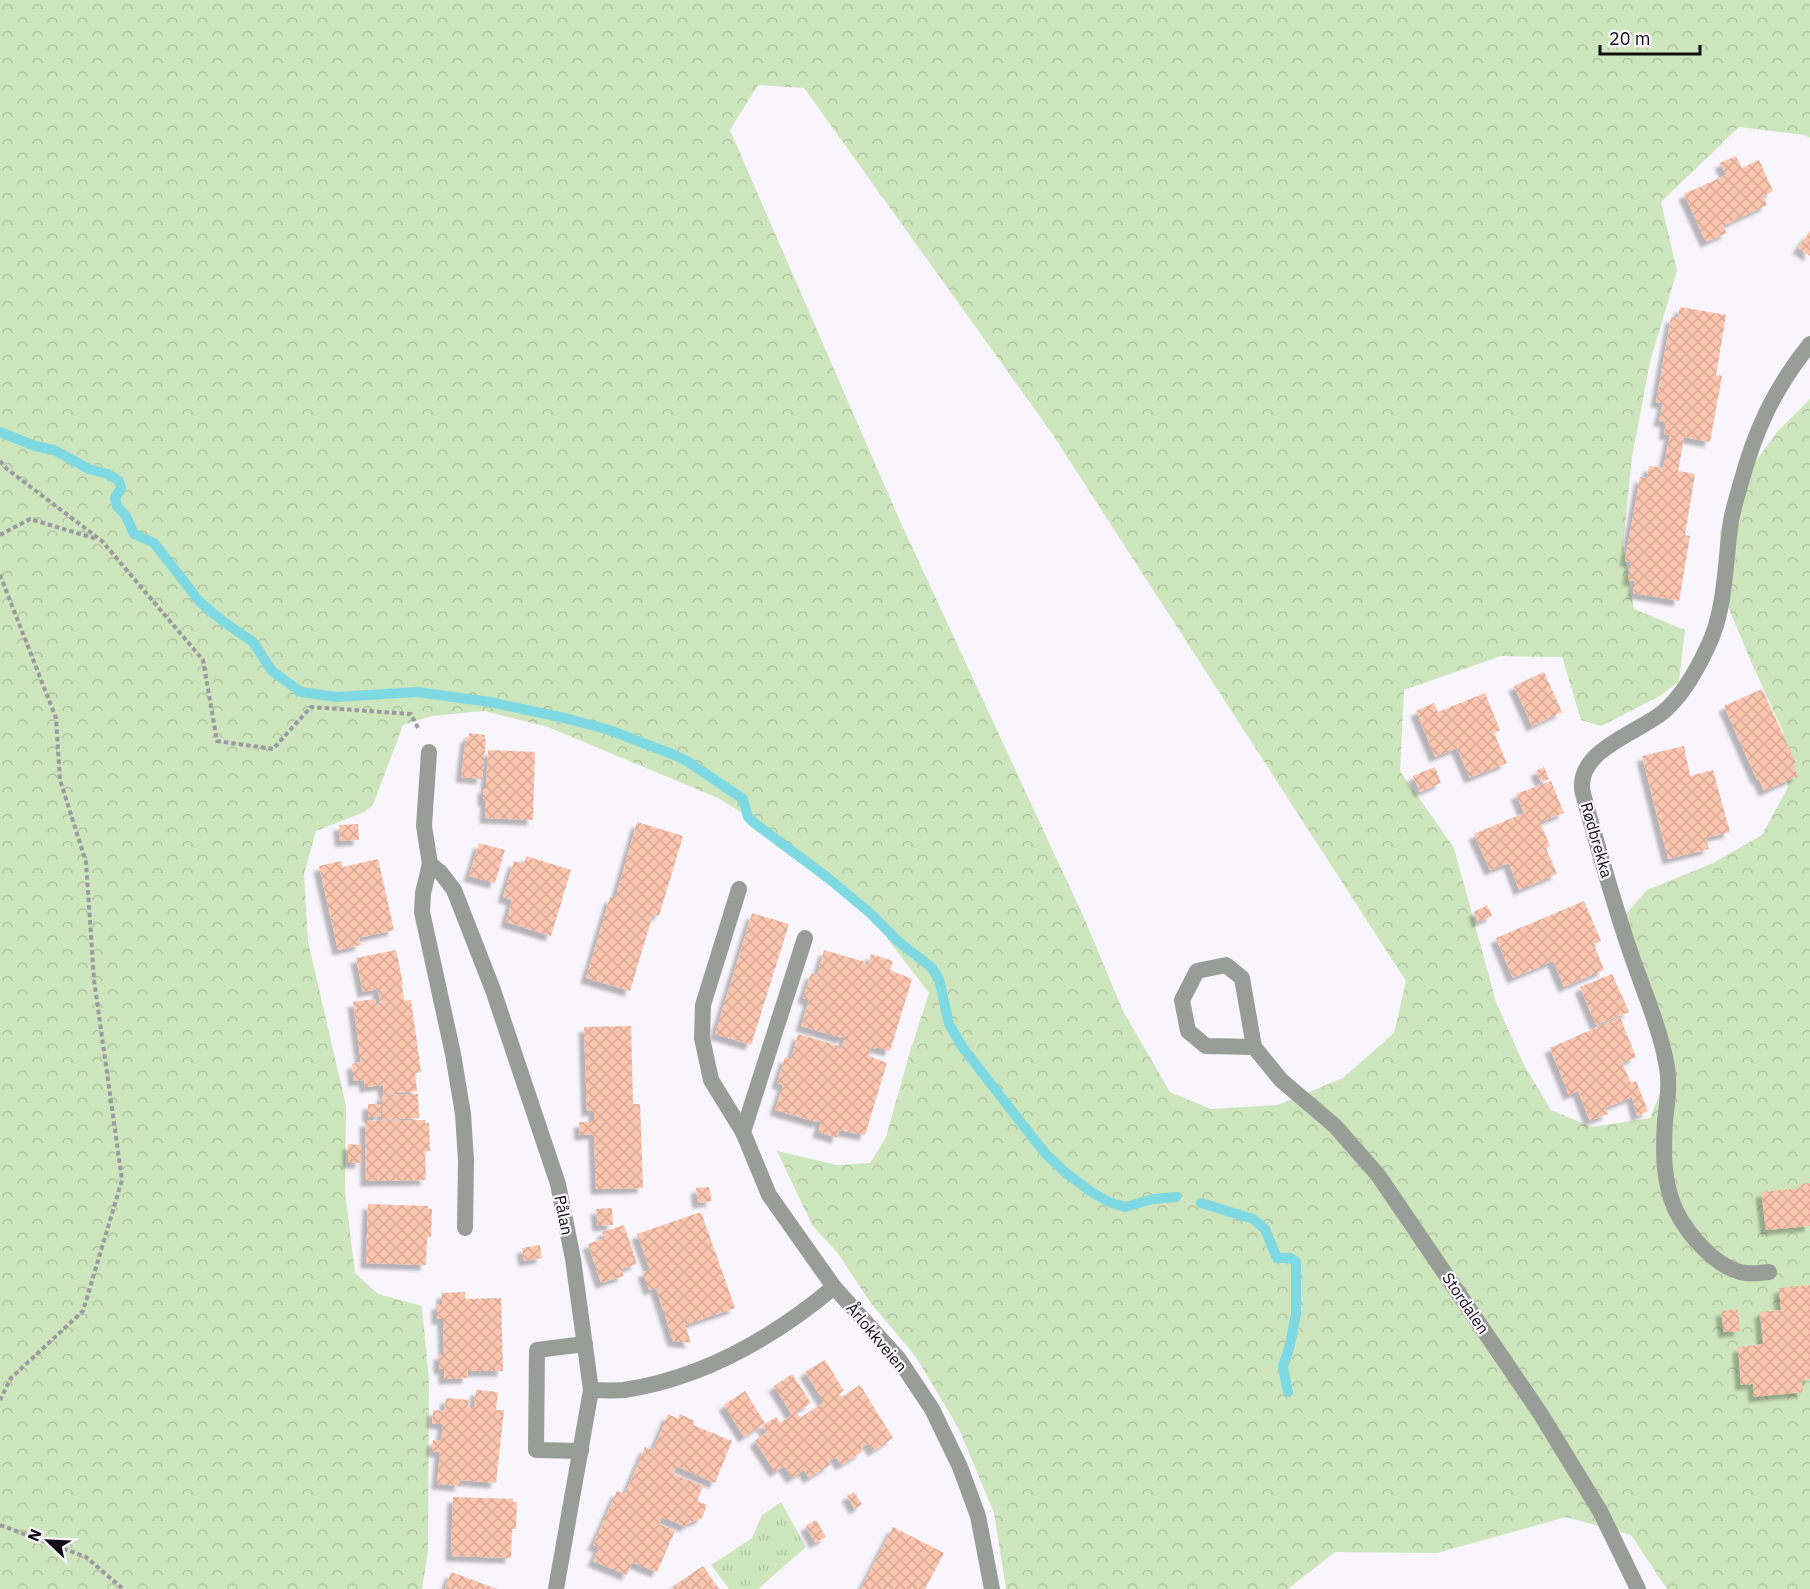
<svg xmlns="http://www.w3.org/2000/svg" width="1810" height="1589" font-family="'IBM Plex Sans',sans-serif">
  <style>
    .forest { fill: url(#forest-crowns); fill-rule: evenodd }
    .park { fill: url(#park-tufts) }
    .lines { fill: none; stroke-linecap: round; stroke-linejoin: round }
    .stream { stroke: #7fd9e2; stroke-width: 10 }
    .building { fill: url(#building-cross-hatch); filter: url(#shadow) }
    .path { stroke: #9c999f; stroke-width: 4; stroke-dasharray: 4.5 3; stroke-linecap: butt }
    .service { stroke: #989e97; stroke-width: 16 }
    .minor { stroke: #989e97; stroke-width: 16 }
    .labels { text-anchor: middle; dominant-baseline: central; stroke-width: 4.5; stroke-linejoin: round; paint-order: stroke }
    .street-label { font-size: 16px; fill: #110e14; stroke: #f9f5fc }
  </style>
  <defs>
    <pattern id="forest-crowns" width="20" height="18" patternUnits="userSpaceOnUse" patternTransform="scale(1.5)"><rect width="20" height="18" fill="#cee6bd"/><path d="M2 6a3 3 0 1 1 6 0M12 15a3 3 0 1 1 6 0" fill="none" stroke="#b0c4a2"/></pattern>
    <pattern id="park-tufts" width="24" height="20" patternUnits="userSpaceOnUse" patternTransform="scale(1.5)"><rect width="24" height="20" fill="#cee6bd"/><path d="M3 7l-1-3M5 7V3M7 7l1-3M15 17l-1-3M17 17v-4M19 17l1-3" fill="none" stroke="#b0c4a2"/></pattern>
    <pattern id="building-cross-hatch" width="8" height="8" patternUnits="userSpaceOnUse" patternTransform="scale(1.5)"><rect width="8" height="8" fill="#fbc5ae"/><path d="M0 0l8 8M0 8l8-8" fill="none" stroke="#d6a895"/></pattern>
    <filter id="shadow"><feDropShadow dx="-5.5" dy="5.5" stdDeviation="1.5" flood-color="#0004"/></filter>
  </defs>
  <rect width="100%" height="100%" fill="#f9f5fc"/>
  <path class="forest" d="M0 0H1810V138L1805 135 1739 127 1661 202 1677 271 1650 362 1632 457 1623 545 1634 609 1685 630 1679 682 1658 697 1601 726 1581 720 1562 657 1501 656 1404 690 1400 771 1454 848 1496 1002 1524 1065 1551 1110 1592 1127 1650 1118 1663 1086 1626 914 1647 890 1713 863 1762 835 1788 787 1783 731 1752 664 1722 592 1720 532 1741 481 1778 431 1810 399V1589H1667L1631 1535 1566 1517 1437 1553 1335 1552 1288 1589H1006L994 1513 959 1429 916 1357 870 1302 837 1252 812 1225 777 1151 837 1165 870 1163 886 1137 909 1055 929 993 887 938 836 879 770 830 718 798 548 727 484 711 432 716 403 725 373 805 364 812 316 831 304 874 308 941 346 1106 345 1191 355 1273 378 1294 422 1306 429 1380 428 1552 422 1589H0ZM758 85 804 88 1051 432 1406 981 1394 1033 1343 1078 1278 1105 1211 1109 1170 1092 1123 1011 1085 920 900 521 730 130Z"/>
  <path class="park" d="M781 1502 806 1547 758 1589H729L711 1565 752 1538 762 1515Z"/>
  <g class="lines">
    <g class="stream">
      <path d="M0 432 35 446 54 450 89 469 108 474 119 481 121 488 115 498 117 506 126 516 134 534 154 543 200 602 224 622 253 642 272 671 301 692 336 697 417 692 490 702 569 719 609 730 672 754 687 761 743 799 748 817 753 822 828 878 870 913 899 942 931 967 939 979 949 1024 963 1048 1033 1138 1046 1154 1066 1173 1093 1193 1109 1202 1125 1207 1153 1199 1176 1197"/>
      <path d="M1201 1203 1253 1219 1265 1229 1277 1258H1290L1296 1262V1314L1290 1345 1283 1367 1288 1392"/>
    </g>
  </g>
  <g class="building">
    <path d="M1736 156 1742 168 1759 160 1773 191 1763 196 1767 205 1723 226 1727 233 1706 242 1684 194 1726 175 1720 163Z"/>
    <path d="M1810 231V256L1798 248Z"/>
    <path d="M1680 307 1726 315 1716 375 1722 376 1710 442 1684 437 1678 471 1695 474 1685 535 1690 536 1679 601 1633 593 1635 581 1628 580 1631 562 1625 561 1640 477 1647 478 1649 466 1663 468 1670 435 1664 434 1666 422 1659 421 1663 403 1656 402 1671 317 1678 318Z"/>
    <path d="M1544 672 1562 712 1532 726 1514 686Z"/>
    <path d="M1762 689 1796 763 1793 764 1798 776 1764 791 1759 779 1757 780 1724 706Z"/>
    <path d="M1485 693 1500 730 1494 733 1507 763 1470 778 1457 748 1435 757 1416 711 1434 703 1438 712Z"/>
    <path d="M469 733 485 735 484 739H486L482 779 461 777 466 737H469Z"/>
    <path d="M1684 746 1690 776 1713 770 1730 832 1706 838 1709 849 1668 859 1642 756Z"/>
    <path d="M488 750 535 752 533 820 485 818 486 801H483V788H486Z"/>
    <path d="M1435 767 1441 783 1420 792 1413 776Z"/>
    <path d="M1544 767 1549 779 1541 782 1536 771Z"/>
    <path d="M1551 781 1564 813 1540 822 1550 846 1546 848 1557 874 1519 890 1509 863 1490 870 1474 834 1524 813 1516 794Z"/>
    <path d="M637 822 683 836 659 916 653 914 630 991 586 978 610 897 615 899Z"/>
    <path d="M358 824 359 840 340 841 339 825Z"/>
    <path d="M479 843 505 850 495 883 469 876Z"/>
    <path d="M526 856 571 870 551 936 506 922 512 900 503 897 514 861 524 864Z"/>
    <path d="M378 859 394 930 359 938 361 945 338 950 319 866 341 861 343 867Z"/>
    <path d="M1584 901 1601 941 1594 944 1604 970 1564 987 1553 961 1513 978 1496 938Z"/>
    <path d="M1487 905 1492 916 1478 922 1474 912Z"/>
    <path d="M752 913 789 924 751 1045 715 1034Z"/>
    <path d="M396 950 403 984H402L404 1001 411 1000 421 1072 415 1073 417 1091 384 1094 383 1085 365 1087 364 1080 354 1081 352 1064 361 1062 353 1002 375 999 376 1005 380 1004 378 989 363 992 356 958Z"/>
    <path d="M824 950 865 962 864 964 868 965 871 954 893 961 890 970 912 979 890 1051 876 1047V1049L871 1047 869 1056 887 1063 865 1135 839 1130 837 1138 818 1132 821 1122 816 1121V1122L775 1110 783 1085 777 1083 785 1057 791 1059 798 1034 839 1046 838 1048 841 1049 845 1037 842 1036V1038L801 1026 809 1000 803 998 811 973 817 975Z"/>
    <path d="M1612 974 1629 1012 1596 1025 1580 987Z"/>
    <path d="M1620 1017 1636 1057 1622 1063 1631 1083 1636 1081 1648 1111 1637 1116 1632 1097 1605 1108 1608 1114 1590 1121 1578 1091 1569 1095 1550 1048Z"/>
    <path d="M631 1026 633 1104H640L643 1188 596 1189 594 1134 580 1135 579 1122H594V1110L587 1111 584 1027Z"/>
    <path d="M418 1094 419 1118 382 1120V1095Z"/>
    <path d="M368 1104H381L380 1117H368Z"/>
    <path d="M425 1120V1123H429L430 1151H425L426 1180 366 1181 365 1121Z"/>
    <path d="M348 1144 361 1145V1163H348Z"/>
    <path d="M1810 1183V1226L1766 1230 1761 1192 1801 1188 1800 1184Z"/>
    <path d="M709 1187 712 1201 698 1203 696 1188Z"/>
    <path d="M368 1204 428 1206V1209H432L431 1237H427L426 1265 366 1263Z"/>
    <path d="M612 1208 613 1225 598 1226 596 1209Z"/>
    <path d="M701 1212 735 1308 685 1325 691 1343 673 1341 656 1288 649 1290 643 1272 650 1270 637 1234Z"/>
    <path d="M624 1225 637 1264 621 1269 624 1276 601 1283 588 1244 605 1238 602 1232Z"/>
    <path d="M540 1245 542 1258 524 1261 522 1248Z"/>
    <path d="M1810 1285V1379L1802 1380 1803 1392 1754 1397 1753 1384 1741 1385 1738 1347 1763 1344 1760 1312 1781 1310 1779 1288Z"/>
    <path d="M465 1292V1299L501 1298 503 1371H468V1378L444 1379V1369H439V1354H444L443 1319H437V1304H442V1293Z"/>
    <path d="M1738 1309 1740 1331 1724 1332 1721 1311Z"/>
    <path d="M825 1360 844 1391 839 1394 842 1397 860 1385 893 1438 873 1451 869 1443 860 1449 862 1452 841 1465 836 1457 828 1462 830 1465 809 1478 804 1470 792 1478 784 1466 775 1472 755 1441 766 1432 762 1426 776 1417 780 1423 792 1415 774 1386 792 1374 811 1403 796 1412 800 1418 824 1402 805 1372Z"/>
    <path d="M476 1390 498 1392 496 1410H504L496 1483 460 1480V1486L437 1484 440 1452 432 1451V1445L433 1440 441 1441 443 1424 432 1423 433 1410 444 1411 446 1398 469 1400 468 1407H474Z"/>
    <path d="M745 1391 765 1423 744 1437 724 1405Z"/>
    <path d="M668 1414 678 1419 680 1414 695 1421 693 1425 732 1441 715 1483 676 1466 673 1474 703 1486 697 1501 707 1505 702 1518 687 1524 686 1527 662 1517 659 1524 675 1531 657 1572 632 1562 627 1575 593 1561 599 1547 593 1545 617 1491 625 1494 645 1447 653 1450Z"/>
    <path d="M854 1492 862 1504 855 1509 847 1496Z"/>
    <path d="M453 1497 513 1499V1502H517L516 1529H512L511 1558 451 1556Z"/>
    <path d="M816 1520 826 1537 815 1543 806 1526Z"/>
    <path d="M893 1527 944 1553 925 1589H861Z"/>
    <path d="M703 1566 719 1589H673L672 1587Z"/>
    <path d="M451 1572 497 1589H445Z"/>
  </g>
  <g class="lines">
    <g class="path">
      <path d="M0 461 7 469 102 541 203 660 217 741 273 749 311 707 411 714 419 730"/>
      <path d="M0 535 30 519 97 539"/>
      <path d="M0 575 56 718 60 780 86 862 94 980 122 1180 83 1311 11 1378 0 1400"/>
      <path d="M0 1525 86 1557 123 1589"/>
    </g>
    <g class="service">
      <path d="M429 752 424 826 430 864"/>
      <path d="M739 889 703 1005 702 1038 711 1080 743 1132"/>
      <path d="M1254 1047 1206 1046 1188 1031 1182 1000 1197 971 1226 965 1242 978 1254 1047 1281 1080 1335 1126 1378 1175 1540 1413 1600 1511 1638 1589"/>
      <path d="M743 1132 805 938"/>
      <path d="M581 1451 536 1450 537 1350 585 1344"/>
    </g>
    <g class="minor">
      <path d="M743 1132 769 1195 834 1287 898 1358 932 1409 960 1467 978 1516 992 1589"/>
      <path d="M465 1228 466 1161 463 1114 453 1054 422 912 423 893 430 864 441 873 454 890 493 990 558 1184 573 1259 591 1390 556 1589"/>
      <path d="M1769 1272C1761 1273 1753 1274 1746 1273 1718 1270 1688 1235 1676 1211 1663 1183 1663 1152 1665 1121 1667 1103 1670 1086 1667 1067 1661 1031 1643 989 1631 954 1614 905 1600 854 1586 805 1585 799 1582 793 1582 787 1580 750 1638 732 1662 713 1683 696 1697 670 1708 646 1726 610 1725 560 1731 521 1733 509 1737 497 1740 486 1755 430 1774 389 1810 344"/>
      <path d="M591 1390C602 1390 613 1391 624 1390 703 1378 773 1338 834 1287"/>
    </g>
  </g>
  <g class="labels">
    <g class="street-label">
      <text transform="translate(1597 840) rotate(74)">Rødbrekka</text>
      <text transform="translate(564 1215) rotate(79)">Pålan</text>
      <text transform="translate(1466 1303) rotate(56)">Stordalen</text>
      <text transform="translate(877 1337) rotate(50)">Årlokkveien</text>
    </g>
  </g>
  <g transform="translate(48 1541) rotate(293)" stroke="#f9f5fc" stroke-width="4.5" paint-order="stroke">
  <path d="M0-4.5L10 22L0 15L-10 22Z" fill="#110e14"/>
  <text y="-9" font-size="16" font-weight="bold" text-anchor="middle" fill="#110e14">N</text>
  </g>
  <path d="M1600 45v9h100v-9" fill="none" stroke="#110e14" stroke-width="3"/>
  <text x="1609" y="45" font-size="18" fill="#110e14" stroke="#f9f5fc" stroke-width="4.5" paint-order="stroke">20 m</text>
</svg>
